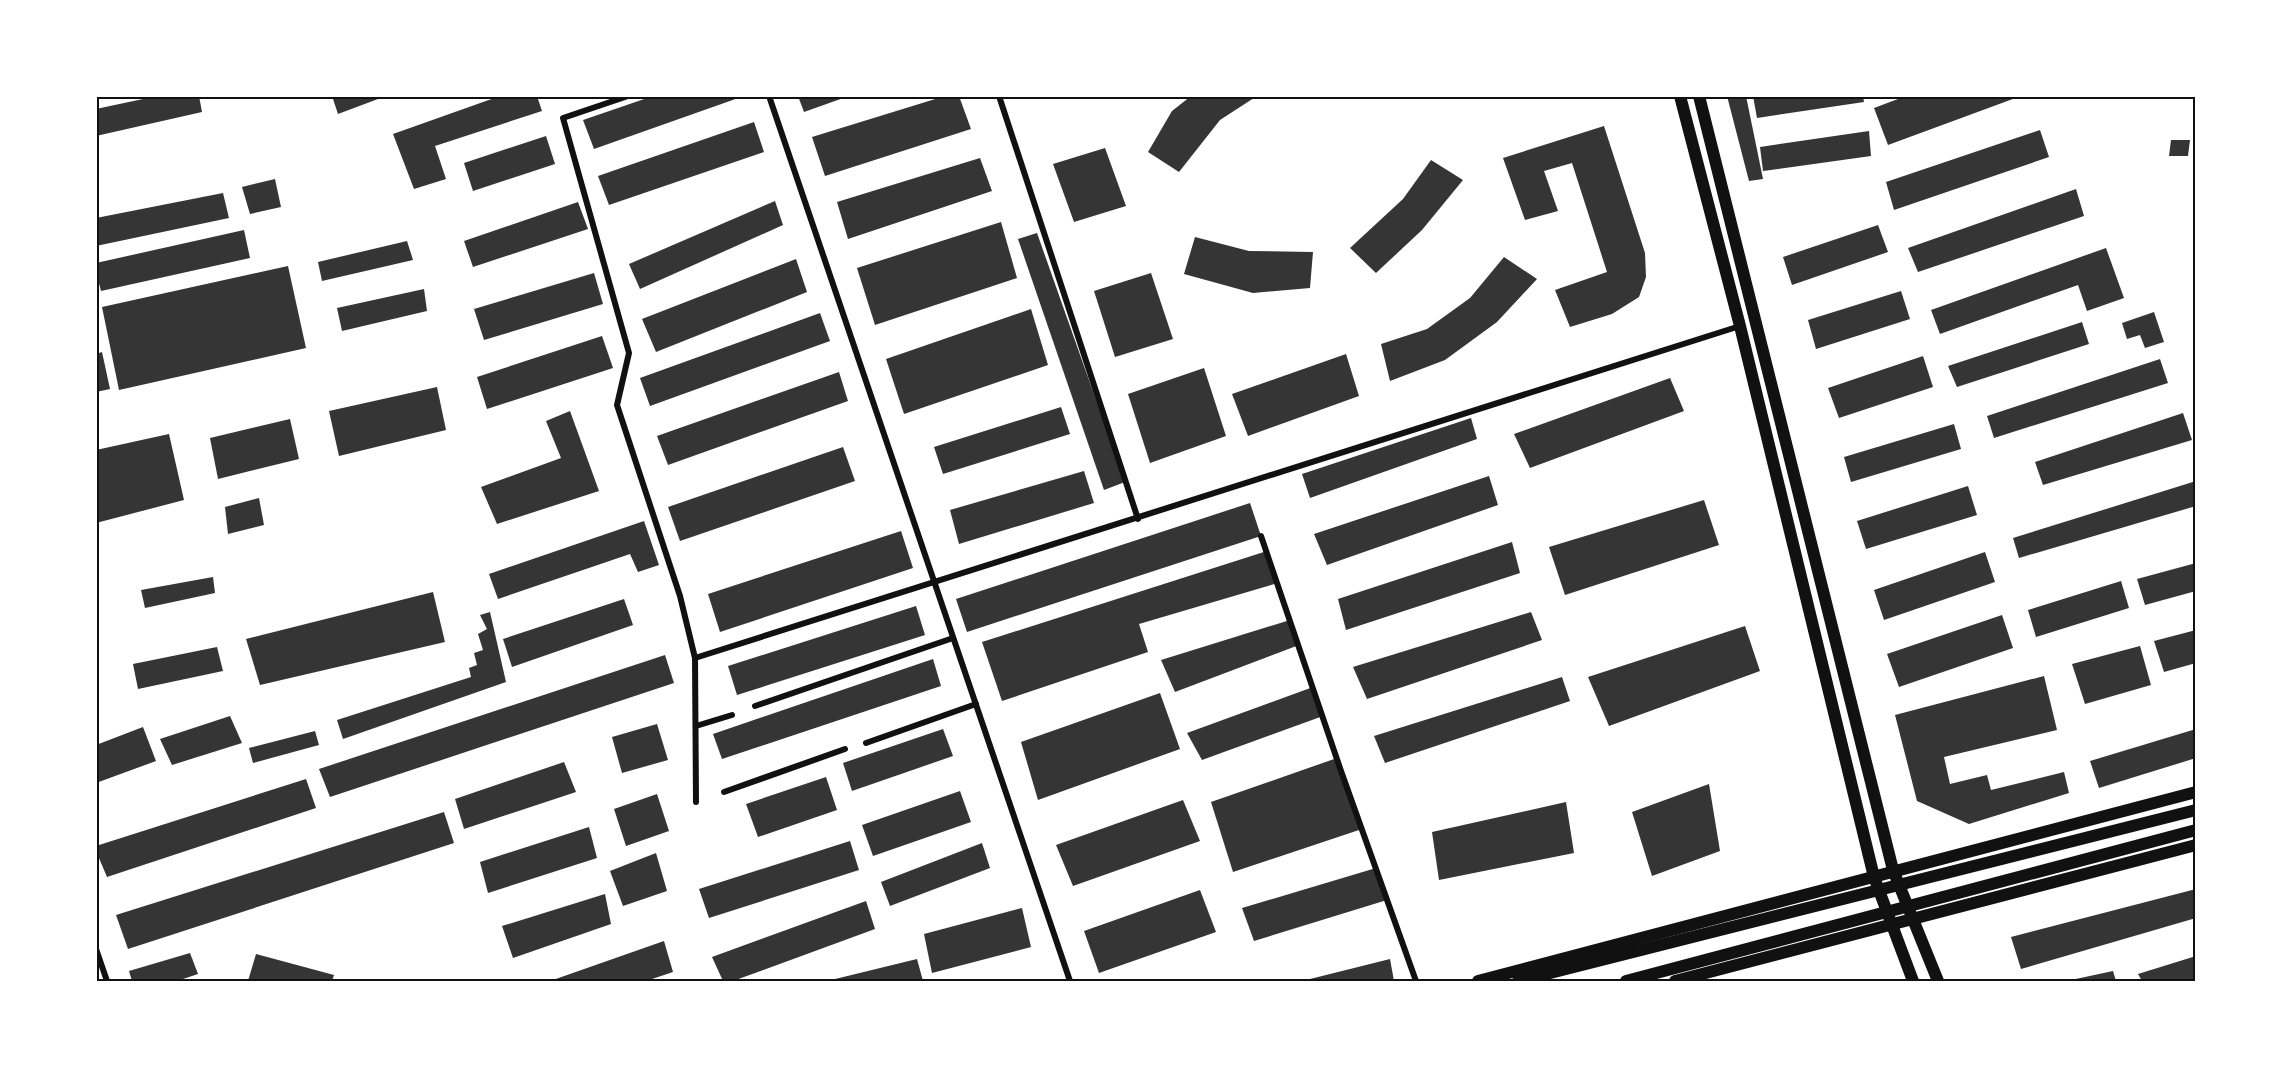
<svg xmlns="http://www.w3.org/2000/svg" width="2292" height="1077" font-family="Raleway,sans-serif">
  <style>
    .building { fill: #353535 }
    .lines { fill: none; stroke-linecap: round; stroke-linejoin: round }
    .minor { stroke: #111; stroke-width: 6 }
    .primary { stroke: #111; stroke-width: 12 }
    .neatline { fill: none; stroke: #111; stroke-width: 2 }
  </style>
  <rect width="100%" height="100%" fill="#fff"/>
  <g class="building">
    <path d="M157 96H199L202 112 96 136V109Z"/>
    <path d="M332 96H386L338 114Z"/>
    <path d="M500 96H537L542 111 435 146 446 179 414 189 393 134Z"/>
    <path d="M653 96H744L594 149 583 120Z"/>
    <path d="M798 96H849L804 112Z"/>
    <path d="M945 96H959L971 129 825 176 812 137Z"/>
    <path d="M1191 96H1257L1220 120 1179 172 1148 152 1172 111Z"/>
    <path d="M1727 96H1746L1763 179 1749 181Z"/>
    <path d="M1753 96H1863L1864 102 1757 118Z"/>
    <path d="M1906 96H2021L1888 145 1874 108Z"/>
    <path d="M754 122 764 152 609 205 598 176Z"/>
    <path d="M1604 126 1645 253 1646 277 1639 297 1612 314 1570 327 1555 290 1607 272 1572 163 1544 171 1558 211 1525 220 1503 158Z"/>
    <path d="M2040 130 2049 157 1894 210 1886 182Z"/>
    <path d="M1869 131 1871 156 1763 171 1760 147Z"/>
    <path d="M546 136 555 164 473 191 464 163Z"/>
    <path d="M2171 140H2190L2188 156H2169Z"/>
    <path d="M1105 148 1126 206 1074 222 1053 164Z"/>
    <path d="M980 158 992 191 848 239 837 202Z"/>
    <path d="M1431 160 1463 180 1422 230 1376 273 1350 248 1403 199Z"/>
    <path d="M275 179 281 207 250 214 242 187Z"/>
    <path d="M2076 189 2084 216 1918 272 1908 248Z"/>
    <path d="M223 193 229 218 96 246V218Z"/>
    <path d="M775 201 783 225 640 289 629 264Z"/>
    <path d="M578 202 588 229 473 267 464 241Z"/>
    <path d="M1001 222 1017 278 875 325 857 268Z"/>
    <path d="M1878 225 1888 252 1792 285 1783 257Z"/>
    <path d="M244 230 250 258 101 291 96 272V263Z"/>
    <path d="M1037 233 1125 482 1104 490 1018 239Z"/>
    <path d="M1195 237 1249 251 1313 252 1310 288 1253 293 1184 274Z"/>
    <path d="M407 241 413 260 322 281 318 262Z"/>
    <path d="M2106 248 2124 298 2087 311 2078 285 1940 334 1931 310Z"/>
    <path d="M1504 257 1537 279 1497 322 1445 360 1390 381 1381 344 1427 329 1470 298Z"/>
    <path d="M796 259 807 292 656 352 642 319Z"/>
    <path d="M288 266 306 348 119 390 102 307Z"/>
    <path d="M594 273 603 304 484 340 474 309Z"/>
    <path d="M1151 273 1173 339 1115 357 1094 291Z"/>
    <path d="M424 289 427 311 342 331 337 308Z"/>
    <path d="M1901 291 1910 319 1816 349 1808 320Z"/>
    <path d="M1031 309 1048 365 904 414 886 359Z"/>
    <path d="M2154 312 2164 342 2145 348 2140 335 2127 339 2122 323Z"/>
    <path d="M820 313 830 341 650 406 640 378Z"/>
    <path d="M2082 322 2089 344 1957 387 1948 366Z"/>
    <path d="M602 336 613 368 487 409 477 377Z"/>
    <path d="M102 352 110 389 96 392V354Z"/>
    <path d="M1346 354 1359 396 1248 436 1232 394Z"/>
    <path d="M1923 356 1933 387 1839 418 1828 388Z"/>
    <path d="M2160 359 2168 383 1994 438 1987 416Z"/>
    <path d="M1204 368 1226 436 1150 463 1128 394Z"/>
    <path d="M839 372 848 401 668 465 657 436Z"/>
    <path d="M1670 378 1684 411 1530 468 1514 434Z"/>
    <path d="M437 387 446 430 339 456 329 411Z"/>
    <path d="M1061 407 1070 434 943 474 934 447Z"/>
    <path d="M570 411 599 491 497 524 481 487 561 458 546 421Z"/>
    <path d="M2183 413 2192 440 2043 485 2035 462Z"/>
    <path d="M1471 418 1477 439 1310 498 1302 474Z"/>
    <path d="M290 419 299 459 218 479 210 438Z"/>
    <path d="M1954 424 1961 449 1851 482 1844 457Z"/>
    <path d="M169 434 184 500 96 523V450Z"/>
    <path d="M843 447 855 481 680 541 668 507Z"/>
    <path d="M1084 471 1094 503 959 544 950 510Z"/>
    <path d="M1489 476 1498 505 1327 565 1314 534Z"/>
    <path d="M2196 481V506L2019 558 2013 538Z"/>
    <path d="M1968 486 1977 515 1866 549 1857 521Z"/>
    <path d="M259 498 264 525 228 534 225 507Z"/>
    <path d="M1704 500 1719 545 1565 595 1549 547Z"/>
    <path d="M1250 503 1261 536 967 632 956 599Z"/>
    <path d="M644 521 659 565 638 572 630 554 498 599 489 574Z"/>
    <path d="M901 531 913 568 720 632 708 594Z"/>
    <path d="M1512 542 1520 573 1346 630 1338 599Z"/>
    <path d="M1267 551 1278 583 1139 624 1148 652 1002 701 982 642Z"/>
    <path d="M1985 552 1995 582 1884 620 1874 590Z"/>
    <path d="M2196 563V591L2145 605 2137 579Z"/>
    <path d="M213 577 215 593 145 608 141 590Z"/>
    <path d="M2121 581 2129 608 2036 637 2028 610Z"/>
    <path d="M433 592 445 642 260 685 246 639Z"/>
    <path d="M624 599 633 625 512 667 503 639Z"/>
    <path d="M916 606 925 635 737 695 728 666Z"/>
    <path d="M490 612 506 682 343 739 337 720 471 677 469 668 477 665 474 653 483 650 478 634 487 629 480 615Z"/>
    <path d="M1531 612 1542 640 1367 699 1353 667Z"/>
    <path d="M2002 615 2013 648 1899 687 1887 654Z"/>
    <path d="M1290 620 1299 645 1175 692 1161 660Z"/>
    <path d="M1745 626 1760 671 1609 726 1588 677Z"/>
    <path d="M2196 630V663L2164 672 2154 641Z"/>
    <path d="M2140 646 2151 685 2085 704 2072 664Z"/>
    <path d="M217 647 223 671 138 689 133 664Z"/>
    <path d="M665 655 674 683 330 797 319 769Z"/>
    <path d="M933 659 941 686 722 759 713 734Z"/>
    <path d="M2044 676 2057 730 1944 757 1950 784 1987 775 1991 790 2064 772 2069 793 1969 824 1917 801 1895 715Z"/>
    <path d="M1562 677 1570 701 1385 763 1374 736Z"/>
    <path d="M1313 687 1323 716 1202 760 1187 733Z"/>
    <path d="M1160 693 1180 749 1038 800 1021 742Z"/>
    <path d="M230 716 242 743 172 765 160 739Z"/>
    <path d="M657 724 668 760 622 773 612 737Z"/>
    <path d="M143 727 156 761 96 783V745Z"/>
    <path d="M943 729 953 756 852 791 843 763Z"/>
    <path d="M2196 729V758L2099 788 2090 761Z"/>
    <path d="M315 731 319 745 253 763 249 748Z"/>
    <path d="M1337 758 1362 829 1233 872 1211 802Z"/>
    <path d="M564 762 576 792 464 829 455 799Z"/>
    <path d="M826 777 837 810 758 837 746 804Z"/>
    <path d="M306 779 316 808 107 877 96 851V846Z"/>
    <path d="M1709 784 1720 851 1652 876 1632 812Z"/>
    <path d="M960 791 971 822 873 856 862 825Z"/>
    <path d="M657 794 669 831 626 846 614 809Z"/>
    <path d="M1183 800 1200 841 1073 886 1056 845Z"/>
    <path d="M1566 802 1574 853 1439 880 1432 832Z"/>
    <path d="M444 812 454 843 128 949 116 915Z"/>
    <path d="M589 827 597 858 488 893 480 862Z"/>
    <path d="M850 841 859 870 709 918 699 889Z"/>
    <path d="M982 843 990 868 890 906 881 882Z"/>
    <path d="M656 853 667 891 623 906 610 871Z"/>
    <path d="M1376 868 1387 900 1254 941 1242 908Z"/>
    <path d="M2196 889V918L2021 969 2011 937Z"/>
    <path d="M1200 890 1216 932 1099 973 1084 931Z"/>
    <path d="M605 894 611 924 513 958 502 926Z"/>
    <path d="M866 901 875 929 733 981H723L712 957Z"/>
    <path d="M1022 908 1031 947 932 973 924 934Z"/>
    <path d="M664 941 673 972 646 981H550Z"/>
    <path d="M190 953 198 974 177 981H132L129 971Z"/>
    <path d="M256 954 334 975 332 981H248Z"/>
    <path d="M2196 956V980L2194 981H2142L2138 974Z"/>
    <path d="M917 959 923 981H831V980Z"/>
    <path d="M1390 959 1394 981H1306V980Z"/>
    <path d="M2113 971 2116 981H2071V980Z"/>
  </g>
  <g class="lines">
    <g class="minor">
      <path d="M628 96 563 118 629 353 617 405 680 596 695 658 696 802"/>
      <path d="M769 96 1070 981"/>
      <path d="M999 96 1138 519"/>
      <path d="M1261 536 1341 771 1416 981"/>
      <path d="M695 658 1740 326"/>
      <path d="M755 706 953 638"/>
      <path d="M696 726 732 715"/>
      <path d="M866 743 976 704"/>
      <path d="M724 792 845 749"/>
      <path d="M96 949 107 981"/>
    </g>
    <g class="primary">
      <path d="M1680 96 1740 326 1874 877 1913 981"/>
      <path d="M1699 96 1893 870 1938 981"/>
      <path d="M1478 981 2196 792"/>
      <path d="M1518 981 2196 810"/>
      <path d="M1626 981 2196 830"/>
      <path d="M1675 981 2196 845"/>
    </g>
  </g>
  <rect width="2292" height="1077" fill="none" stroke="#ffffff" stroke-width="195"/>
  <rect x="98" y="98" width="2096" height="882" class="neatline"/>
</svg>
